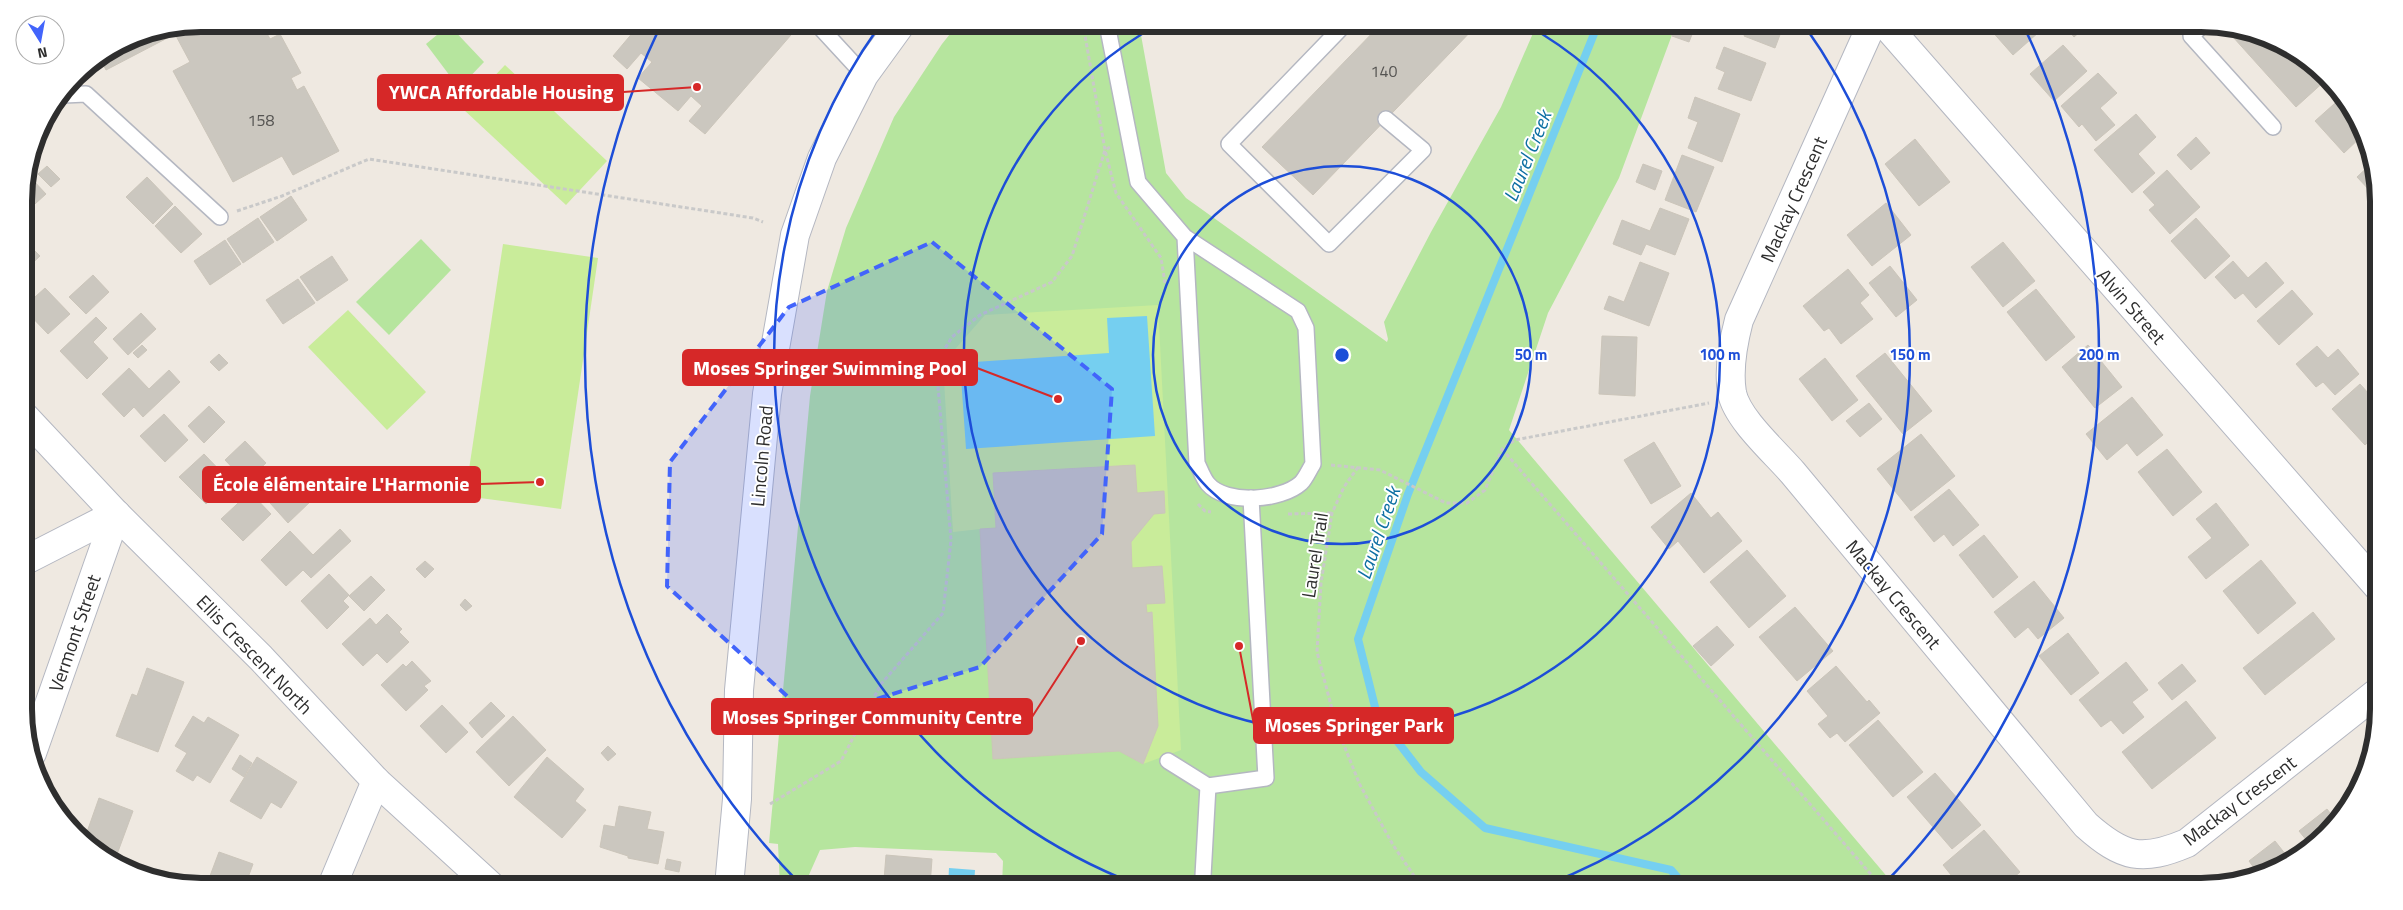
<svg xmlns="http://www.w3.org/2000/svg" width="2403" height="910" font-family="'Titillium Web',sans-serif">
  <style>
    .green { fill: #b6e59e }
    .pitch { fill: #c9ec9a }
    .water { fill: #75cff0 }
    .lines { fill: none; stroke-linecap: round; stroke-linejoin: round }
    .stream { stroke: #75cff0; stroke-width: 8 }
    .building { fill: #cbc7bf; stroke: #cbc5ba }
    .lane-casing { stroke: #b4b7c1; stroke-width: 18 }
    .street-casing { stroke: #b4b7c1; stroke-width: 30 }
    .path { stroke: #c9c9c9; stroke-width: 3; stroke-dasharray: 4 2.5; stroke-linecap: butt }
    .lane { stroke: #fff; stroke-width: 15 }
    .street { stroke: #fff; stroke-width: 28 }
    .marked { fill: #4264fb; fill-opacity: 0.2; stroke: #4264fb; stroke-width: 4; stroke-dasharray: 10 6; stroke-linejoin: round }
    .ring { fill: none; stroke: #1d4ed8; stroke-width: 2.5 }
    .labels { text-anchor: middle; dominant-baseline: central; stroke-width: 4; stroke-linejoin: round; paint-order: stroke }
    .number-label { font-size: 16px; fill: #555452 }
    .street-label { font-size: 19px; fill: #2e2e2e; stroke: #fff }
    .water-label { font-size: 20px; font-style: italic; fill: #0d6fa3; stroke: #fff }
    .rim { fill: none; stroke: #2e2e2e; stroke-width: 6 }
    .centre { fill: #1d4ed8; stroke: #fff; stroke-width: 2.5 }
    .ring-label { font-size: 15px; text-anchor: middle; font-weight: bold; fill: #1d4ed8; stroke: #fff; stroke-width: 4; stroke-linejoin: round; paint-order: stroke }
    .leader { fill: none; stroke: #d62828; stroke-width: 2 }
    .callout-dot { fill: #d62828; stroke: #fff; stroke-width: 2 }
    .callout { fill: #d62828; stroke: #d62828; stroke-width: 2 }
    .callout-label { font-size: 20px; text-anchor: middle; font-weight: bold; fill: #fff }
  </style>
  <rect width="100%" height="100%" fill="#efe9e1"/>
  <g class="green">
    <path d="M958 24H1139L1166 173 1186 198 1387 342 1388 339 1384 322 1431 232 1501 107 1537 24H1676L1619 178 1548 313 1509 430 1895 886H1002L1003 861 996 853 855 847 820 850 804 886H780L778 844 769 843 810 396 827 291 846 228 894 117 942 44Z"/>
    <path d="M449 25 484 62 459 88 426 44Z"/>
    <path d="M421 239 451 270 389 335 356 302Z"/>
  </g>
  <g class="pitch">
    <path d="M505 65 607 161 566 205 463 109Z"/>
    <path d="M503 244 598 258 561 509 465 496Z"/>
    <path d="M1158 305 1181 750 1143 764 1119 751 993 759 980 529 953 532 943 363 985 315Z"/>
    <path d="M348 310 426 392 387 430 308 347Z"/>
  </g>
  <g class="water">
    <path d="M1147 316 1155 436 966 449 960 363 1109 353 1107 318Z"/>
    <path d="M949 868 975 870 974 886H948Z"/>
  </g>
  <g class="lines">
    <path class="stream" d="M1598 24 1408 494 1358 639 1377 715 1421 772 1485 828 1671 870 1685 886"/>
  </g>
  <g class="building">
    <path d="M202 24H232L233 27 246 24 251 34 264 28 270 39 280 34 301 73 291 78 297 90 304 86 339 151 293 175 282 156 233 182 173 71 190 62 175 34 106 70 100 58 134 37Z"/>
    <path d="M640 24H755L766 33 774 24H778L791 35 705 134 689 121 702 106 691 96 678 111 638 78 652 62 641 53 627 69 613 56Z"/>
    <path d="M1381 24H1478L1313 195 1262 147Z"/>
    <path d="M1695 24H1717L1714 31Z"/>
    <path d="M1749 24H1784L1775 48 1744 36Z"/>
    <path d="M1996 24H2048L2013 55 1990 29Z"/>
    <path d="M2067 24H2089L2074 37 2065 26Z"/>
    <path d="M1676 26 1693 32 1689 42 1672 36Z"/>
    <path d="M2224 27 2259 33 2327 79 2296 107Z"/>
    <path d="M2063 45 2087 71 2054 101 2030 74Z"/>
    <path d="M1724 47 1766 63 1751 101 1718 89 1725 72 1716 68Z"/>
    <path d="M2098 73 2117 93 2100 108 2115 125 2096 141 2082 124 2079 127 2061 106Z"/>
    <path d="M2343 96 2361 123 2364 134 2344 153 2315 121Z"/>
    <path d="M1695 97 1740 114 1722 162 1688 148 1698 122 1688 118Z"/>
    <path d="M2136 114 2156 137 2138 154 2155 173 2132 193 2094 150Z"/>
    <path d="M2196 137 2210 153 2191 170 2177 155Z"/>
    <path d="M1915 139 1950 182 1919 206 1885 164Z"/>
    <path d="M1682 155 1714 167 1696 212 1665 200Z"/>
    <path d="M2373 162 2378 178V188L2372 193 2357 177Z"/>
    <path d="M1643 164 1662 171 1655 190 1636 182Z"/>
    <path d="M47 166 60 179 51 187 38 174Z"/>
    <path d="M2167 170 2200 207 2170 234 2149 210 2155 205 2143 192Z"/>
    <path d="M147 177 173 204 153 224 126 197Z"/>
    <path d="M31 178 46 194 25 213 24 190 26 183Z"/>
    <path d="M291 196 307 220 277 241 260 217Z"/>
    <path d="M1886 203 1911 235 1872 266 1847 235Z"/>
    <path d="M175 206 202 234 181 253 155 226Z"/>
    <path d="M1660 208 1689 219 1675 255 1646 244 1641 255 1613 244 1622 220 1650 231Z"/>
    <path d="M258 218 274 242 243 263 227 239Z"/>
    <path d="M2196 218 2230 256 2205 279 2171 241Z"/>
    <path d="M24 240 40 256 25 270Z"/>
    <path d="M225 240 241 264 210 285 194 261Z"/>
    <path d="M2003 242 2035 281 2003 307 1971 267Z"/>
    <path d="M332 256 348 280 317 301 300 277Z"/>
    <path d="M2233 261 2248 278 2266 262 2284 283 2256 308 2243 293 2235 299 2215 277Z"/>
    <path d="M1640 262 1669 273 1649 326 1604 309 1609 296 1624 302Z"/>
    <path d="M1890 266 1917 300 1896 317 1869 283Z"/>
    <path d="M1848 269 1869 295 1860 303 1873 319 1841 344 1829 328 1824 331 1803 306Z"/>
    <path d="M93 275 109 292 86 314 69 297Z"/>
    <path d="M298 279 315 303 283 324 266 300Z"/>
    <path d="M45 288 70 314 48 334 25 310V306Z"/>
    <path d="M2036 289 2075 337 2046 361 2007 312Z"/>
    <path d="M2292 290 2313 314 2279 345 2257 321Z"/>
    <path d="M141 313 156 329 128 355 113 339Z"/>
    <path d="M96 317 107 328 93 342 108 358 87 379 60 351Z"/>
    <path d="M1602 336 1637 337 1635 396 1599 394Z"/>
    <path d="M142 345 147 350 138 358 133 353Z"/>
    <path d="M2088 345 2122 387 2095 408 2062 367Z"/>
    <path d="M2317 346 2328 358 2338 349 2359 374 2335 395 2323 382 2316 387 2296 364Z"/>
    <path d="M1885 353 1932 411 1903 434 1856 376Z"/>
    <path d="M219 354 228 363 219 371 210 362Z"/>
    <path d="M1825 358 1858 400 1832 421 1799 379Z"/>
    <path d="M129 368 149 389 169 370 180 382 143 417 134 407 124 417 102 394Z"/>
    <path d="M2360 384 2378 404V433L2365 445 2332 409Z"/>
    <path d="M2132 397 2163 435 2137 456 2127 443 2107 460 2086 434Z"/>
    <path d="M1869 403 1882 419 1860 437 1846 421Z"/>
    <path d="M209 406 225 422 204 443 188 426Z"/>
    <path d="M164 414 188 440 165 462 140 436Z"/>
    <path d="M1921 434 1955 476 1911 511 1877 469Z"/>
    <path d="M245 441 266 463 246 482 225 460Z"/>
    <path d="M1654 442 1681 486 1651 504 1624 460Z"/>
    <path d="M2167 449 2202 492 2173 516 2138 472Z"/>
    <path d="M2378 449 2379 467 2369 457Z"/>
    <path d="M204 454 230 481 206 504 179 477Z"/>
    <path d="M1135 465 1137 493 1164 491 1165 513 1154 514 1131 542 1132 568 1162 566 1165 603 1146 604 1147 613 1152 612 1158 726 1143 764 1119 751 993 759 980 529 996 528 993 473Z"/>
    <path d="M293 480 312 500 288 523 270 503Z"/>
    <path d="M1949 489 1979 525 1953 546 1944 534 1934 542 1914 517Z"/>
    <path d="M250 492 271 514 243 541 221 519Z"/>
    <path d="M1691 493 1711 518 1718 512 1742 541 1704 573 1678 541 1669 549 1651 527Z"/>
    <path d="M2216 503 2249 545 2206 579 2188 557 2212 538 2196 519Z"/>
    <path d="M340 529 351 541 311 578 303 570 286 586 261 560 290 531 313 555Z"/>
    <path d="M1984 535 2018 577 1993 598 1959 555Z"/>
    <path d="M1747 550 1786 596 1749 628 1710 582Z"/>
    <path d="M2261 560 2296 603 2258 634 2223 591Z"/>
    <path d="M425 561 434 569 425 578 416 569Z"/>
    <path d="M329 574 349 595 343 601 349 607 327 629 301 601Z"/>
    <path d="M371 576 385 590 364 611 349 596Z"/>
    <path d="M2034 581 2064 618 2038 639 2028 627 2015 638 1994 612Z"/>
    <path d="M465 599 472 606 466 611 460 605Z"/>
    <path d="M1795 607 1833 651 1797 681 1759 637Z"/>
    <path d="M2313 612 2335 639 2265 695 2243 668Z"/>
    <path d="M387 614 402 629 399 632 409 642 387 663 377 653 363 666 342 644 370 618 376 625Z"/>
    <path d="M1717 626 1734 645 1711 666 1693 646Z"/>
    <path d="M2068 633 2099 673 2071 695 2039 656Z"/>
    <path d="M412 661 431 681 424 686 428 690 406 711 381 685 403 664 406 667Z"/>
    <path d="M2126 662 2148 690 2132 702 2144 717 2123 734 2111 720 2101 727 2079 700Z"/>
    <path d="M2182 664 2196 681 2172 700 2158 683Z"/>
    <path d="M1836 666 1867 702 1869 700 1880 713 1845 742 1837 733 1830 738 1818 724 1828 716 1807 691Z"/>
    <path d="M147 668 184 682 158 752 116 736 132 694 137 696Z"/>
    <path d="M2186 701 2216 738 2152 789 2122 752Z"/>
    <path d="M491 702 505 716 482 738 469 723Z"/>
    <path d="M442 705 468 732 446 753 420 726Z"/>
    <path d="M193 716 204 723 208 717 239 735 210 783 197 775 193 781 176 771 187 753 175 746Z"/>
    <path d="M513 716 546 750 509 786 476 752Z"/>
    <path d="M1878 720 1923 772 1893 797 1849 745Z"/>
    <path d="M608 746 616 754 608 761 601 753Z"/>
    <path d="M240 755 252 763 244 777 232 769Z"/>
    <path d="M257 757 297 782 281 808 271 802 261 819 230 801Z"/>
    <path d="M547 757 584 789 575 801 586 810 562 838 514 797Z"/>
    <path d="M1935 773 1981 825 1952 849 1907 797Z"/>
    <path d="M99 798 133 811 116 857 122 859 121 861 82 835 84 831 87 832Z"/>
    <path d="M619 806 651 812 647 829 664 832 658 864 628 858V856L600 847 604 825 615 827Z"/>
    <path d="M2327 809 2337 822 2312 847 2299 831Z"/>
    <path d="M1984 830 2020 872 2004 886H1988L1981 878 1972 886H1960L1943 865Z"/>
    <path d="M2275 841 2290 860 2260 876 2249 861Z"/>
    <path d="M219 852 253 864 246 883 255 886 195 885 197 880 207 884Z"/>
    <path d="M886 855 932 859 930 886H889V880H884Z"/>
    <path d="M667 859 681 862 679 872 665 869Z"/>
    <path d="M2028 877 2039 886H2021Z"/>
  </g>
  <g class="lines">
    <g class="lane-casing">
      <g id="lane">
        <path d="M817 24 864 75"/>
        <path d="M1107 24 1138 182 1185 237 1298 311 1306 328 1313 464C1309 470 1306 478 1301 483 1281 501 1226 505 1208 484 1203 478 1200 469 1197 463L1185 237"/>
        <path d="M1345 24 1229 144 1329 244 1423 150 1386 119"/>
        <path d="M2204 24 2191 36 2273 127"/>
        <path d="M64 95 86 94 220 217"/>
        <path d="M1168 761 1208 786 1266 778 1251 498"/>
        <path d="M1203 876 1208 786"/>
      </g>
    </g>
    <g class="street-casing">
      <g id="street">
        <path d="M1872 24 1739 320C1733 343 1728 369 1732 393 1737 419 1776 453 1793 473L2086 825C2123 858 2142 862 2187 843L2379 691"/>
        <path d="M1885 24 2379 588"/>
        <path d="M25 417 116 514 261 658 376 781 491 886"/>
        <path d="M26 560 116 514"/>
        <path d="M32 753 116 514"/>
        <path d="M332 886 376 781"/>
        <path d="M729 886 737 799 739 690 767 394 795 235 822 158 864 75 901 24"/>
      </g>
    </g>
    <g class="path">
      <path d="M1083 24 1105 150 1116 193 1161 258 1165 283"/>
      <path d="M237 211 282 196 369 159 753 218 763 222"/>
      <path d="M1502 449 1881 886"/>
      <path d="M1331 465 1380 470 1446 503H1467L1485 490 1502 449 1515 440 1709 403"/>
      <path d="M1358 467 1344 487 1332 513 1321 583 1317 652 1337 728 1360 785 1393 845 1421 886"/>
      <path d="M1198 504 1205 511 1211 512"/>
      <path d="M1288 514 1332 513"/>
      <path d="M770 804 841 761 881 684 943 613 951 540 936 363 952 337 980 315 1052 282 1072 256 1105 150 1110 147"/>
    </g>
    <use href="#lane" class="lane"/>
    <use href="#street" class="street"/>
  </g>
  <path class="marked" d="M932 242 1112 389 1102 534 980 667 812 719 667 586 670 462 789 307Z"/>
  <g class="ring">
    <circle cx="1342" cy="355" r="189"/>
    <path d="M1525 24A378 378 0 1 1 1159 24"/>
    <path d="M1138 885A568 568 0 0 1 880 25M1804 25A568 568 0 0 1 1546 885"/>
    <path d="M802 886A757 757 0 0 1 659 29M2025 29A757 757 0 0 1 1882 886"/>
  </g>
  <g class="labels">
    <g class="number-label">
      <text x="1384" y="71">140</text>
      <text x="261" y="120">158</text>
    </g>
    <g class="street-label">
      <text transform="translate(1793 199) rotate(-66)">Mackay Crescent</text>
      <text transform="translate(2132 306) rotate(49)">Alvin Street</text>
      <text transform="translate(761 456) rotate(-85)">Lincoln Road</text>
      <text transform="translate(1314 555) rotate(-81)">Laurel Trail</text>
      <text transform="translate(1894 594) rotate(50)">Mackay Crescent</text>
      <text transform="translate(74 633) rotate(-71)">Vermont Street</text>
      <text transform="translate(255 654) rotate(46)">Ellis Crescent North</text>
      <text transform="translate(2239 800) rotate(-37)">Mackay Crescent</text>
    </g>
    <g class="water-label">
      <text transform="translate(1527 156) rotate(-68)">Laurel Creek</text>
      <text transform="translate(1378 533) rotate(-71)">Laurel Creek</text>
    </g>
  </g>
  <path d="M0 0H2403V910H0ZM201 32H2201A169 169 0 0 1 2370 201V709A169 169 0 0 1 2201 878H201A169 169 0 0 1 32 709V201A169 169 0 0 1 201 32Z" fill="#fff" fill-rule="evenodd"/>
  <path class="rim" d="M201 32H2201A169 169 0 0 1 2370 201V709A169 169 0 0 1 2201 878H201A169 169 0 0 1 32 709V201A169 169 0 0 1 201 32Z"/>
  <circle cx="1342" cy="355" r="8" class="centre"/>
  <g class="ring-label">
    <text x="1531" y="360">50 m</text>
    <text x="1720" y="360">100 m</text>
    <text x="1910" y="360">150 m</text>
    <text x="2099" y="360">200 m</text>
  </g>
  <path class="leader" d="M697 87L623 92M1058 399L977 368M540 482L480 484M1081 641L1032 717M1239 646L1254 725"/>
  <g class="callout-dot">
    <circle cx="697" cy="87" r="5"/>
    <circle cx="1058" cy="399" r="5"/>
    <circle cx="540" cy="482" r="5"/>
    <circle cx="1081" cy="641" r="5"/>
    <circle cx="1239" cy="646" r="5"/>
  </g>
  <g class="callout">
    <rect x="378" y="75" width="245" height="35" rx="5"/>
    <rect x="683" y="350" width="294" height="35" rx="5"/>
    <rect x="203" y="467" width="277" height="35" rx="5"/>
    <rect x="712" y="699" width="320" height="35" rx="5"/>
    <rect x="1254" y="708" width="199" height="35" rx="5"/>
  </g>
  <g class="callout-label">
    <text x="501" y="99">YWCA Affordable Housing</text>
    <text x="830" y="375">Moses Springer Swimming Pool</text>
    <text x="341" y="491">École élémentaire L'Harmonie</text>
    <text x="872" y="724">Moses Springer Community Centre</text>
    <text x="1354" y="732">Moses Springer Park</text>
  </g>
  <g transform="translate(40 40) rotate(169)"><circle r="24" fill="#ffffff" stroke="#ababab"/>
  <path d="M0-4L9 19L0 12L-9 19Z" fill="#4264fb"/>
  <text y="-8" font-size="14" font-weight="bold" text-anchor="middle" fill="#2e2e2e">N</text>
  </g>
</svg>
